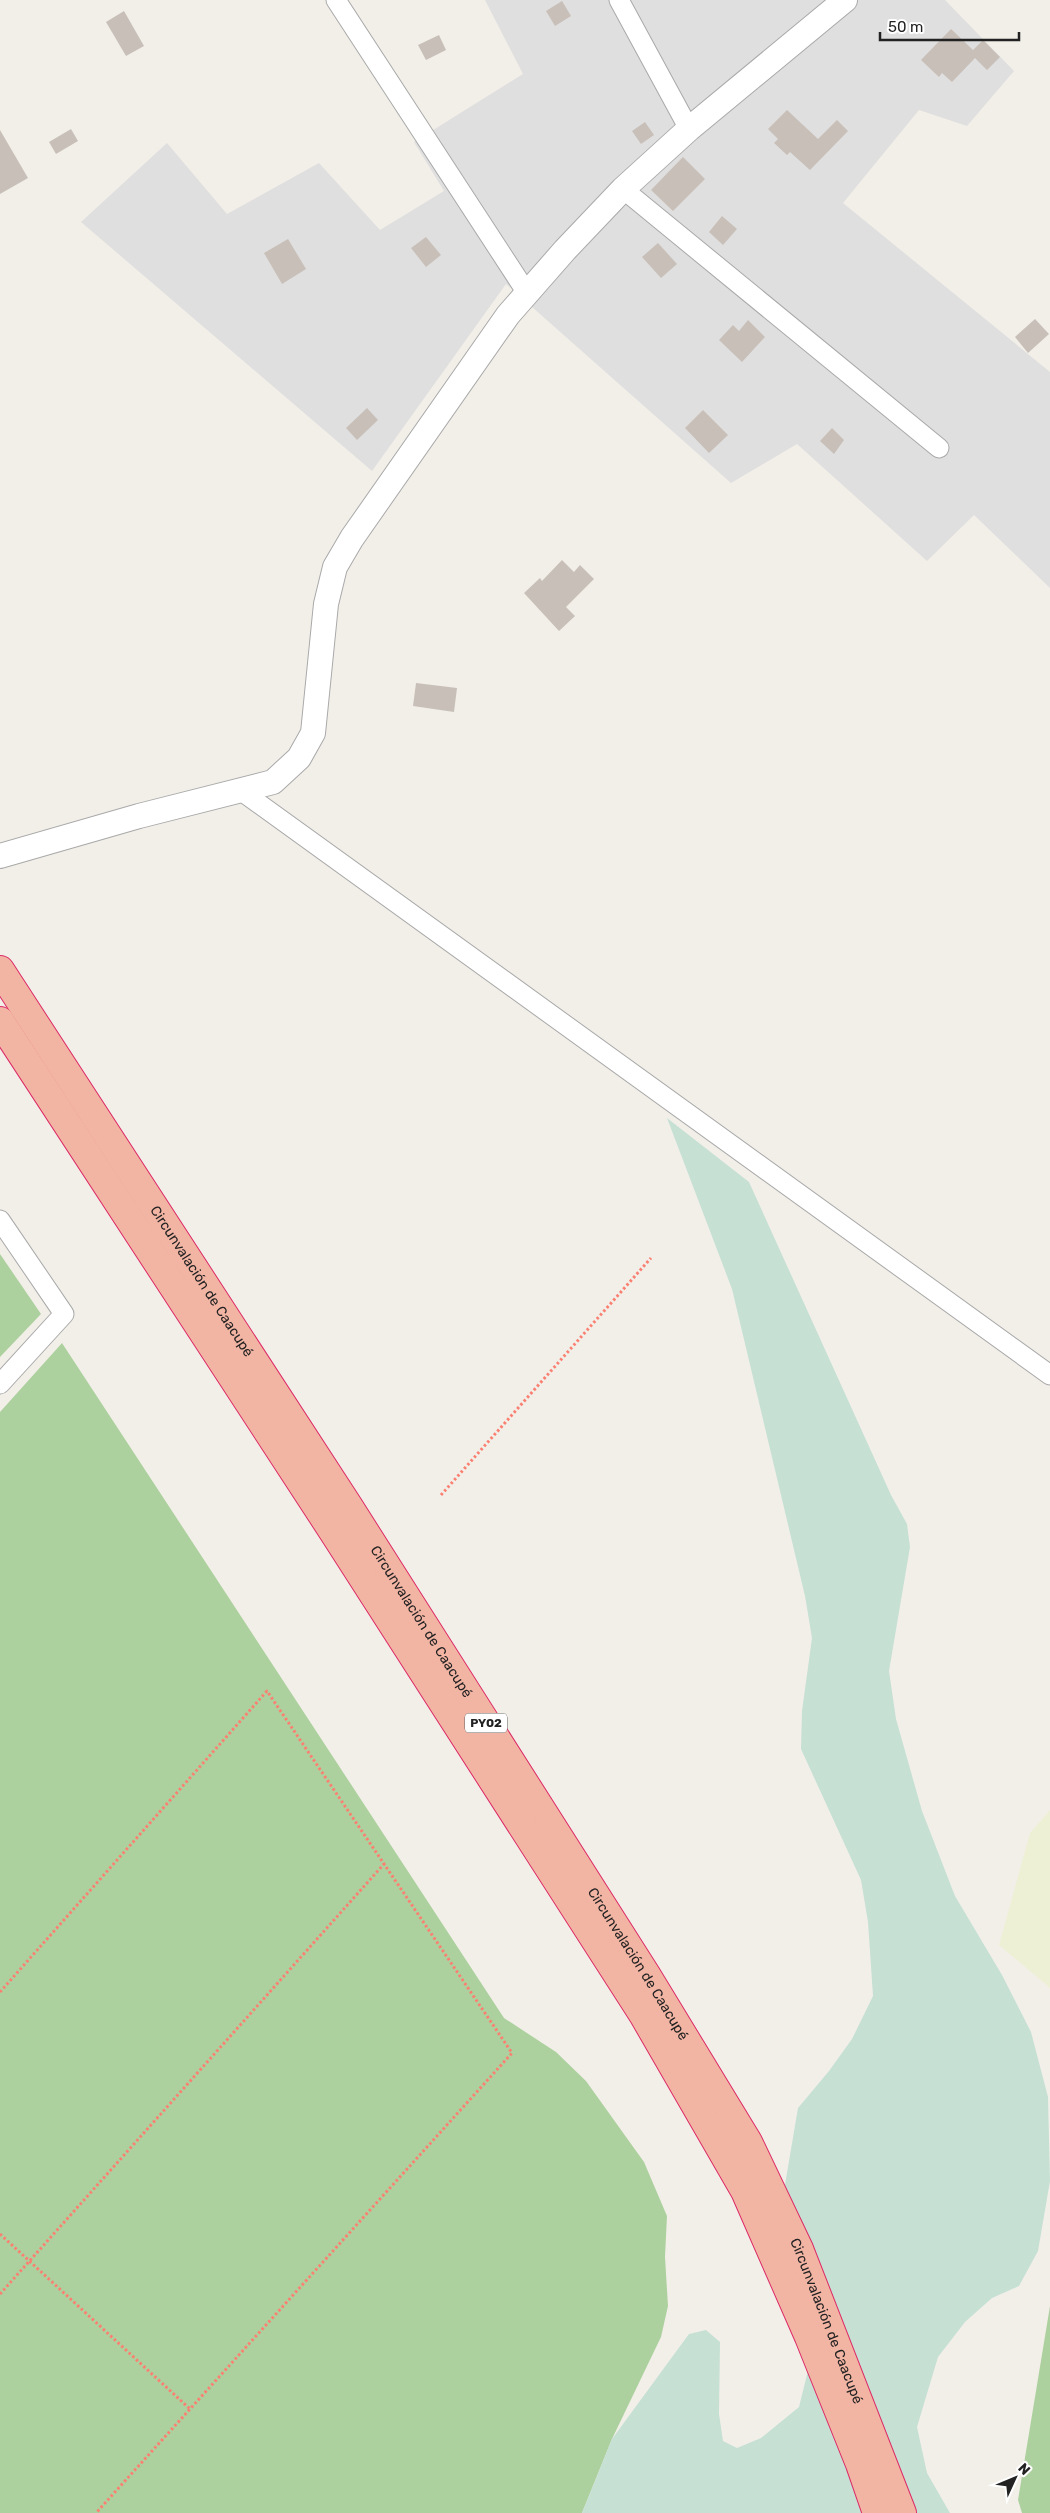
<svg xmlns="http://www.w3.org/2000/svg" width="1050" height="2513" font-family="Rubik,sans-serif">
  <style>
    .residential { fill: #e0dfdf }
    .farmland { fill: #eef0d5 }
    .forest { fill: #add19e }
    .wetland { fill: #c6e0d4 }
    .building { fill: #c7bfb8 }
    .lines { fill: none; stroke-linecap: round; stroke-linejoin: round }
    .minor-casing { stroke: #a9a9a9; stroke-width: 21 }
    .tertiary-casing { stroke: #a9a9a9; stroke-width: 26 }
    .trunk-casing { stroke: #dc2a67; stroke-width: 30 }
    .path { stroke: #fa8072; stroke-width: 3; stroke-dasharray: 2.5 2.5; stroke-linecap: butt }
    .minor { stroke: #fff; stroke-width: 19 }
    .tertiary { stroke: #fff; stroke-width: 24 }
    .trunk { stroke: #f2b4a3; stroke-width: 28 }
    .labels { text-anchor: middle; dominant-baseline: central; stroke-width: 4; stroke-linejoin: round; paint-order: stroke }
    .shield { fill: #fff; stroke: #646464; stroke-width: 1 }
    .shield-label { font-size: 12px; font-weight: bold; fill: #222 }
    .street-label { font-size: 14px; fill: #222; stroke: #fff }
  </style>
  <rect width="100%" height="100%" fill="#f2efe9"/>
  <path class="residential" d="M485 0H945L1014 71 967 126 919 110 843 203 1050 372V588L974 515 927 561 797 444 731 483 506 284 372 471 81 222 167 143 227 214 319 163 380 230 444 191 414 142 523 74Z"/>
  <path class="farmland" d="M1050 1810V1988L999 1945 1030 1833Z"/>
  <g class="forest">
    <path d="M0 1254 41 1314 0 1357Z"/>
    <path d="M62 1343 504 2018 556 2052 586 2081 644 2162 667 2216 665 2257 668 2306 661 2337 612 2439 582 2513H0V1412Z"/>
    <path d="M1050 2306V2513H1022L1018 2500Z"/>
  </g>
  <path class="wetland" d="M667 1118 749 1182 891 1495 907 1524 910 1547 889 1671 896 1719 922 1811 955 1896 1002 1975 1031 2032 1048 2097 1050 2181 1038 2251 1019 2286 992 2298 965 2322 938 2357 917 2427 927 2473 950 2513H582L612 2439 689 2334 706 2330 720 2342 719 2414 723 2441 737 2448 761 2438 799 2407 817 2334 779 2220 798 2108 829 2071 852 2039 873 1996 868 1922 861 1880 801 1749 802 1711 812 1638 805 1596 732 1289Z"/>
  <g class="building">
    <path d="M562 1 571 16 555 26 546 11Z"/>
    <path d="M124 11 144 46 126 56 106 22Z"/>
    <path d="M951 29 973 50 983 40 1000 57 987 70 975 58 952 82 942 73 939 77 921 60Z"/>
    <path d="M439 35 446 50 426 60 418 45Z"/>
    <path d="M787 110 818 139 837 120 848 131 810 170 790 152 787 155 774 143 778 139 768 129Z"/>
    <path d="M645 122 654 135 641 144 632 131Z"/>
    <path d="M71 129 78 141 56 154 49 142Z"/>
    <path d="M0 130 28 178 0 194Z"/>
    <path d="M683 157 705 179 673 211 651 190Z"/>
    <path d="M722 216 737 229 723 245 709 232Z"/>
    <path d="M426 237 441 255 426 267 411 248Z"/>
    <path d="M288 239 306 269 282 284 264 253Z"/>
    <path d="M658 243 677 264 661 278 642 257Z"/>
    <path d="M1035 319 1049 334 1028 353 1015 337Z"/>
    <path d="M748 320 765 337 742 362 719 340 733 325 739 331Z"/>
    <path d="M367 408 378 420 357 440 346 428Z"/>
    <path d="M703 410 728 435 709 453 685 428Z"/>
    <path d="M832 428 844 440 834 454 820 441Z"/>
    <path d="M562 560 574 572 580 565 594 579 566 607 575 616 559 631 524 593 540 578 542 581Z"/>
    <path d="M416 683 457 688 454 712 413 706Z"/>
  </g>
  <g class="lines">
    <g class="minor-casing">
      <g id="minor">
        <path d="M336 0 527 293"/>
        <path d="M619 0 689 129"/>
        <path d="M623 189 939 448"/>
        <path d="M240 790 1050 1375"/>
        <path d="M0 1220 64 1314 0 1384"/>
      </g>
    </g>
    <g class="tertiary-casing">
      <path id="tertiary" d="M0 856 139 816 273 782 299 758 313 733 326 604 335 567 352 538 508 315 565 250 623 189 689 129 845 0"/>
    </g>
    <g class="trunk-casing">
      <g id="trunk">
        <path id="s1" d="M0 970 349 1507 647 1976 748 2142 799 2249 902 2513"/>
        <path d="M0 1021 336 1536 644 2016 745 2191 809 2337 860 2464 877 2513"/>
      </g>
    </g>
    <g class="path">
      <path d="M441 1495 651 1258"/>
      <path d="M0 1992 267 1691 512 2053 96 2513"/>
      <path d="M0 2234 190 2409"/>
      <path d="M0 2294 384 1864"/>
    </g>
    <use href="#minor" class="minor"/>
    <use href="#tertiary" class="tertiary"/>
    <use href="#trunk" class="trunk"/>
  </g>
  <g class="labels">
    <rect class="shield" x="465" y="1713.5" width="42" height="19" rx="4"/>
    <g class="shield-label">
      <text x="486" y="1723">PY02</text>
    </g>
    <g class="street-label">
      <text stroke="none"><textPath href="#s1" startOffset="371">Circunvalación de Caacupé</textPath></text>
      <text stroke="none"><textPath href="#s1" startOffset="776">Circunvalación de Caacupé</textPath></text>
      <text stroke="none"><textPath href="#s1" startOffset="1181">Circunvalación de Caacupé</textPath></text>
      <text stroke="none"><textPath href="#s1" startOffset="1586">Circunvalación de Caacupé</textPath></text>
    </g>
  </g>
  <g transform="translate(1015 2478) rotate(46)" stroke="#ffffff" stroke-width="4" paint-order="stroke">
  <path d="M0-4L9 19L0 12L-9 19Z" fill="#222222"/>
  <text y="-8" font-size="14" font-weight="bold" text-anchor="middle" fill="#222222">N</text>
  </g>
  <path d="M880 32v8h139v-8" fill="none" stroke="#222222" stroke-width="2.5"/>
  <text x="888" y="32" font-size="15" fill="#222222" stroke="#ffffff" stroke-width="4" paint-order="stroke">50 m</text>
</svg>
